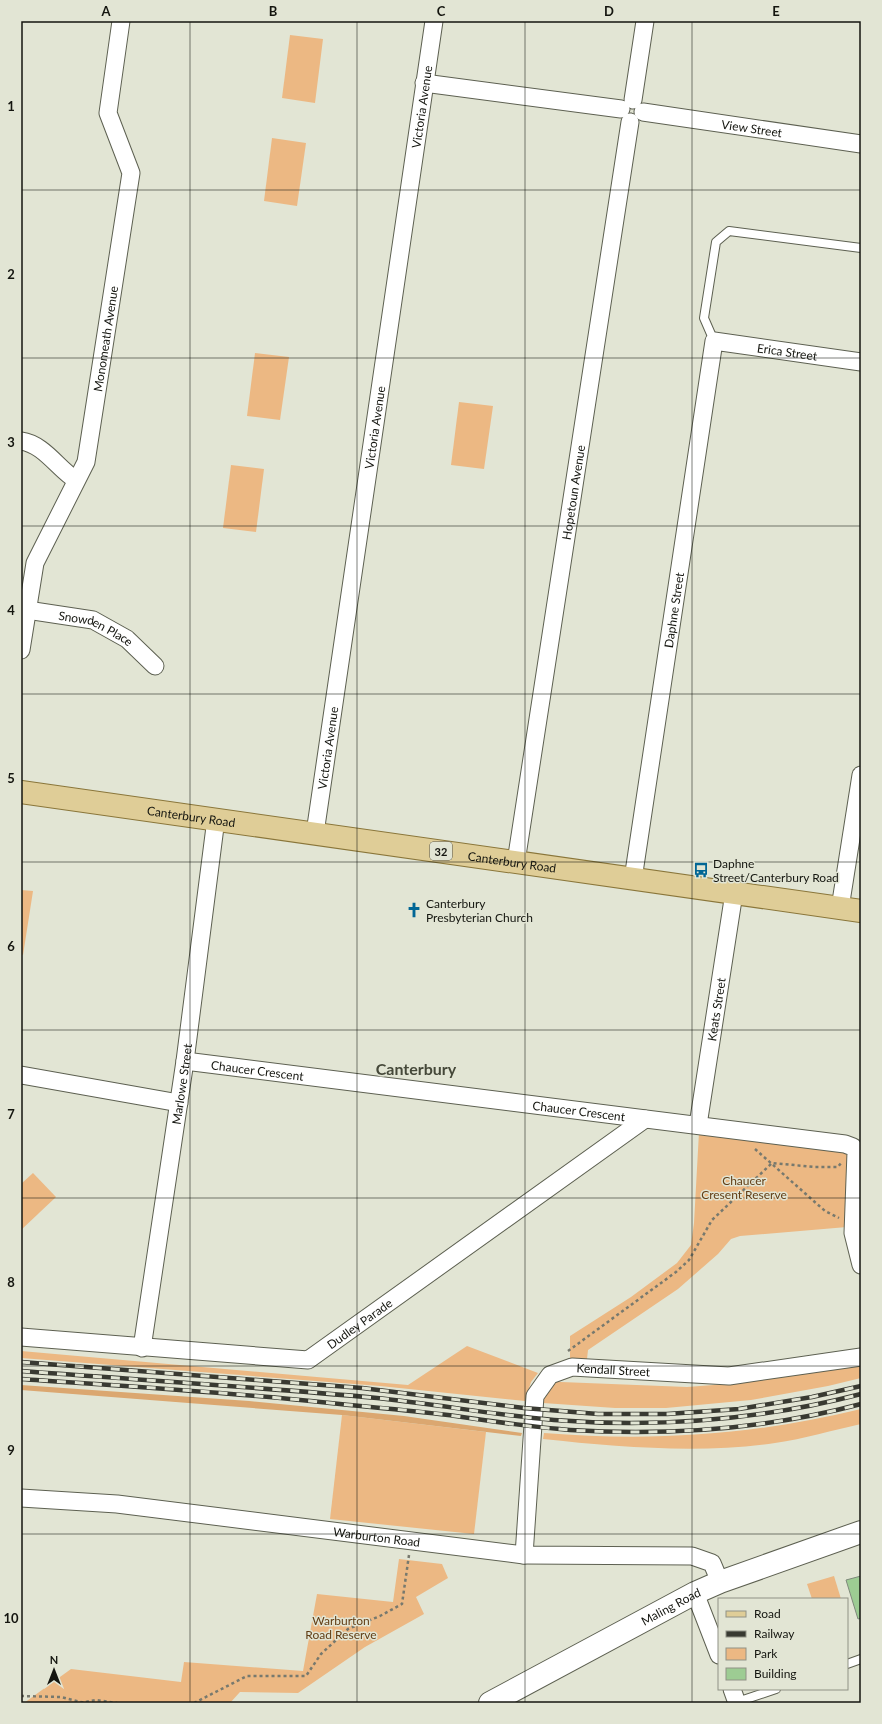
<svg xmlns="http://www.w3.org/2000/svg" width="882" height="1724" font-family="Lato,sans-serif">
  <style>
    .green { fill: #ecb883 }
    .forest { fill: #dba770 }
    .building { fill: #9dcc93; stroke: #7e897b; filter: url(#shadow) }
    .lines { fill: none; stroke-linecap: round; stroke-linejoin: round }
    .lane-casing { stroke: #5d6051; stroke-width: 10 }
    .street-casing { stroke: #5d6051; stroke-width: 19 }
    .secondary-casing { stroke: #5d6051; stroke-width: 24 }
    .primary-casing { stroke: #8a763a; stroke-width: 24 }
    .path { stroke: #77796e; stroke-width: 2.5; stroke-dasharray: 3 3; stroke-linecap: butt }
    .lane { stroke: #fff; stroke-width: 8 }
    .street { stroke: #fff; stroke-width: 17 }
    .secondary { stroke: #fff; stroke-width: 22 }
    .primary { stroke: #dfcd97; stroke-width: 22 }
    .rail-casing { stroke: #393a32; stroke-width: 4.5 }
    .rail { stroke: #e2e5d4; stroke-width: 3; stroke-dasharray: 9; stroke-linecap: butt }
    .grid { fill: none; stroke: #14150f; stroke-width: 1; stroke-opacity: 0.55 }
    .labels { text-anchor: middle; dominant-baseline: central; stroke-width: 3; stroke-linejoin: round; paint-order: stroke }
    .shield { fill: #e2e5d4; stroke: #52534a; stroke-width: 1 }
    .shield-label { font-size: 11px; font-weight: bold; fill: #14150f }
    .street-label { font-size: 12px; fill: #14150f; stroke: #e2e5d4 }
    .poi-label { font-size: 12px; fill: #14150f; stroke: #e2e5d4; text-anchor: start }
    .park-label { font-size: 12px; fill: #623e15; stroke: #e2e5d4 }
    .district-label { font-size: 16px; font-weight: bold; fill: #454839; stroke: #e2e5d4 }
    .neatline { fill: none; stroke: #14150f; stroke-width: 1.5 }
    .grid-label { font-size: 13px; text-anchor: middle; font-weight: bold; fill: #14150f }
  </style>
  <defs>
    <filter id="shadow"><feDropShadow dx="3.5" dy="3.5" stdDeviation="0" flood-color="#0004"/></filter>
  </defs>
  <rect width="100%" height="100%" fill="#e2e5d4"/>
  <g class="green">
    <path d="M290 35 323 39 315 103 282 98Z"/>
    <path d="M272 138 306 143 297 206 264 201Z"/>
    <path d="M255 353 289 357 280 420 247 416Z"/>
    <path d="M459 402 493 406 484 469 451 465Z"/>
    <path d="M231 465 264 469 256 532 223 528Z"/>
    <path d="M21 890 33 891 23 955 21 954Z"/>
    <path d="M699 1132 845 1153 850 1157 847 1227 740 1236 731 1239 718 1254 678 1289 588 1350 587 1359H570V1336L631 1297 677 1263 691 1245 694 1223Z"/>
    <path d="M33 1173 56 1197 21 1230V1184Z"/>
    <path d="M467 1346 538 1373 531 1382 525 1401 380 1386 21 1358V1351L408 1385Z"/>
    <path d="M861 1363V1378L828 1386 751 1400 666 1408H615L543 1403 545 1394 555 1380 561 1382 687 1387 727 1384Z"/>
    <path d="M861 1409V1424C833 1430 804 1439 775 1443 700 1454 618 1447 543 1439L544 1433C653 1442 754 1435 861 1409Z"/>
    <path d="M342 1415 486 1432 474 1534 330 1519Z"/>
    <path d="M399 1559 442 1564 448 1578 416 1597 424 1614 365 1647 298 1693 240 1692 230 1703H24L71 1669 181 1682 184 1662 303 1671 317 1594 393 1602Z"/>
    <path d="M834 1576 841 1599H812L807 1584Z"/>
  </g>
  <path class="forest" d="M21 1385 249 1401 404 1416 522 1433 521 1436 342 1415 21 1390Z"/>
  <path class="building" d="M861 1576V1618L858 1619 846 1580Z"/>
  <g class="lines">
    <g class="lane-casing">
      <g id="lane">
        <path d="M714 341 704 318 716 242 729 231 861 248"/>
        <path d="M847 1664 861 1659"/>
        <path d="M737 1702 776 1689"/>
      </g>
    </g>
    <g class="street-casing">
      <g id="street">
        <path d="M424 83 621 109"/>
        <path d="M633 100 645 21"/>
        <path id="s1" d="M643 112 861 144"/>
        <path d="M21 441C44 444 58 469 76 480"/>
        <path id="s2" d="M27 610 93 620 127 639 155 666"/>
        <path id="s3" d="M21 650 35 563 86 462 131 173 108 113 121 21"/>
        <path id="s4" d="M315 833 434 21"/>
        <path id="s5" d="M516 862 630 122"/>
        <path id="s6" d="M633 879 714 341 861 362"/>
        <path d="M840 908 861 775"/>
        <path id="s7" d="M185 1061 845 1144 853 1147 856 1152 853 1233 861 1265"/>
        <path d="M21 1075 179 1103"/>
        <path id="s8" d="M698 1125 734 893"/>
        <path id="s9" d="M21 1337 308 1360 645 1119"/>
        <path id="s10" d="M142 1348 185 1061 216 819"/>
        <path id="s11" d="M21 1498 117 1504 524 1555 692 1556 712 1563 720 1582"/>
        <path id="s12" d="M524 1555 535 1396 550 1375 572 1367 729 1376 861 1357"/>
        <path d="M695 1593 719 1655"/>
        <path d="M732 1689 737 1703"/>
      </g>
    </g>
    <g class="secondary-casing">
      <g id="secondary">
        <path id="s13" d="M490 1703 695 1593 720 1582 861 1532"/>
      </g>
    </g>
    <g class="primary-casing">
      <g id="primary">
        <path id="s14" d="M21 792 861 911"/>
      </g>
    </g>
    <g class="path">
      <path d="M755 1149 825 1211 839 1218"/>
      <path d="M568 1351 676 1272 689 1260 712 1220 772 1163 815 1167H838L841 1163"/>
      <path d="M21 1696 61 1697 85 1703"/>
      <path d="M80 1703 96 1700 117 1703"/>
      <path d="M194 1703 247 1676H306L321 1654 348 1629 380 1616 402 1604 409 1555"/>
    </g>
    <use href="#lane" class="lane"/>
    <use href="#street" class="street"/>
    <use href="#secondary" class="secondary"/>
    <use href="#primary" class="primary"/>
    <g class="rail-casing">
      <g id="rail">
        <path d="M21 1362 362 1388 524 1408 598 1414H667L739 1409 812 1397 861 1386"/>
        <path d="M21 1371C140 1380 258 1387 377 1398 436 1404 494 1415 554 1420 657 1428 761 1420 861 1394"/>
        <path d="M21 1379C124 1386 227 1392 330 1403 369 1407 409 1410 448 1415 489 1421 529 1427 570 1430 667 1436 767 1429 861 1404"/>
      </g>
    </g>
    <use href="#rail" class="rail"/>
  </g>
  <path class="grid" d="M190 21V1703M357 21V1703M525 21V1703M692 21V1703M21 190H861M21 358H861M21 526H861M21 694H861M21 862H861M21 1030H861M21 1198H861M21 1366H861M21 1534H861"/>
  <defs>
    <g id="bus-bare" transform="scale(1.2)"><path d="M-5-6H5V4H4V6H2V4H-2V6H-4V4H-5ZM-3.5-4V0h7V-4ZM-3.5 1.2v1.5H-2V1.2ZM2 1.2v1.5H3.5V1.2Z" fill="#016695" stroke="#e2e5d4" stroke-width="2.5" paint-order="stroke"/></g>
    <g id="church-bare" transform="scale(1.2)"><path d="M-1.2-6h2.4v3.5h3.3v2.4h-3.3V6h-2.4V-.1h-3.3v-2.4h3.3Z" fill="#016695" stroke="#e2e5d4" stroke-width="2.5" paint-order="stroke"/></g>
  </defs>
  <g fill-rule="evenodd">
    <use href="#bus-bare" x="701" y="870"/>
    <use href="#church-bare" x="414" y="910"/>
  </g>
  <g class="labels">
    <rect class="shield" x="430" y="842" width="22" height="18" rx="3"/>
    <g class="shield-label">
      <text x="441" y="851">32</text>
    </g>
    <g class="street-label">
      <text stroke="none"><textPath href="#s4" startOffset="734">Victoria Avenue</textPath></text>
      <text stroke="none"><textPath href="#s1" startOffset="110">View Street</textPath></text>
      <text stroke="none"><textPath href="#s3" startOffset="326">Monomeath Avenue</textPath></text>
      <text stroke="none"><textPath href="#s6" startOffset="618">Erica Street</textPath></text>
      <text stroke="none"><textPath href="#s4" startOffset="410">Victoria Avenue</textPath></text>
      <text stroke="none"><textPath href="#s5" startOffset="374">Hopetoun Avenue</textPath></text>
      <text stroke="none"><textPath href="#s6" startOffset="272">Daphne Street</textPath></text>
      <text stroke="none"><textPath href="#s2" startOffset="72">Snowden Place</textPath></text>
      <text stroke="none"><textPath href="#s4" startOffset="86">Victoria Avenue</textPath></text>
      <text stroke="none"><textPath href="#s14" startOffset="172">Canterbury Road</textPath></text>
      <text stroke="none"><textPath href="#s14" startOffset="496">Canterbury Road</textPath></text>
      <text stroke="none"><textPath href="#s8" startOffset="117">Keats Street</textPath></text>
      <text stroke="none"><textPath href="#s7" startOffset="73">Chaucer Crescent</textPath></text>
      <text stroke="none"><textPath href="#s10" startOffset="267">Marlowe Street</textPath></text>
      <text stroke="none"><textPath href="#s7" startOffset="397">Chaucer Crescent</textPath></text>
      <text stroke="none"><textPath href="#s9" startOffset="351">Dudley Parade</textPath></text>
      <text stroke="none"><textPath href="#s12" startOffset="250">Kendall Street</textPath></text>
      <text stroke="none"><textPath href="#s11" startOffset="358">Warburton Road</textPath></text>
      <text stroke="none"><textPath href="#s13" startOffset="205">Maling Road</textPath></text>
    </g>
    <g class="poi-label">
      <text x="713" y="863">Daphne<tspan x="713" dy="14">Street/Canterbury Road</tspan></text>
      <text x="426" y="903">Canterbury<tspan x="426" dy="14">Presbyterian Church</tspan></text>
    </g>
    <g class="park-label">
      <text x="744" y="1180">Chaucer<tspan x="744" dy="14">Cresent Reserve</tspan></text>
      <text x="341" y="1620">Warburton<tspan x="341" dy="14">Road Reserve</tspan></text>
    </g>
    <g class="district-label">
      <text x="416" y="1068">Canterbury</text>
    </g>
  </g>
  <rect width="882" height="1724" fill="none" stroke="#e2e5d4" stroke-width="44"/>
  <rect x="718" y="1598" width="130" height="92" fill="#e2e5d4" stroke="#909285"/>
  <rect x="726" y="1611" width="20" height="6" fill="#dfcd97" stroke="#909285"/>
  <text x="754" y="1618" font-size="12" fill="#14150f">Road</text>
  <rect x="726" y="1631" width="20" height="6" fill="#393a32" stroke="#909285"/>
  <text x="754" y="1638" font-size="12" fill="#14150f">Railway</text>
  <rect x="726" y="1648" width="20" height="12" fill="#ecb883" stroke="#909285"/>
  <text x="754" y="1658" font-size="12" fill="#14150f">Park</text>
  <rect x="726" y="1668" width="20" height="12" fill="#9dcc93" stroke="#909285"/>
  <text x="754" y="1678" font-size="12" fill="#14150f">Building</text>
  <g transform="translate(54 1670)" stroke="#e2e5d4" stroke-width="3" paint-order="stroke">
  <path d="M0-3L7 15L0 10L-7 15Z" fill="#14150f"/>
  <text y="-6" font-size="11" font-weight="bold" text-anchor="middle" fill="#14150f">N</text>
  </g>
  <rect x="22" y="22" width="838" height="1680" class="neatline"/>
  <g class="grid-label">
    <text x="106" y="16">A</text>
    <text x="273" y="16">B</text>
    <text x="441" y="16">C</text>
    <text x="609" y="16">D</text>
    <text x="776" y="16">E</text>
    <text x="11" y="111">1</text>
    <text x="11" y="279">2</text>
    <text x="11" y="447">3</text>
    <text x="11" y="615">4</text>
    <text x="11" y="783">5</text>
    <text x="11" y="951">6</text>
    <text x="11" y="1119">7</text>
    <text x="11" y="1287">8</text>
    <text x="11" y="1455">9</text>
    <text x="11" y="1623">10</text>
  </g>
</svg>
